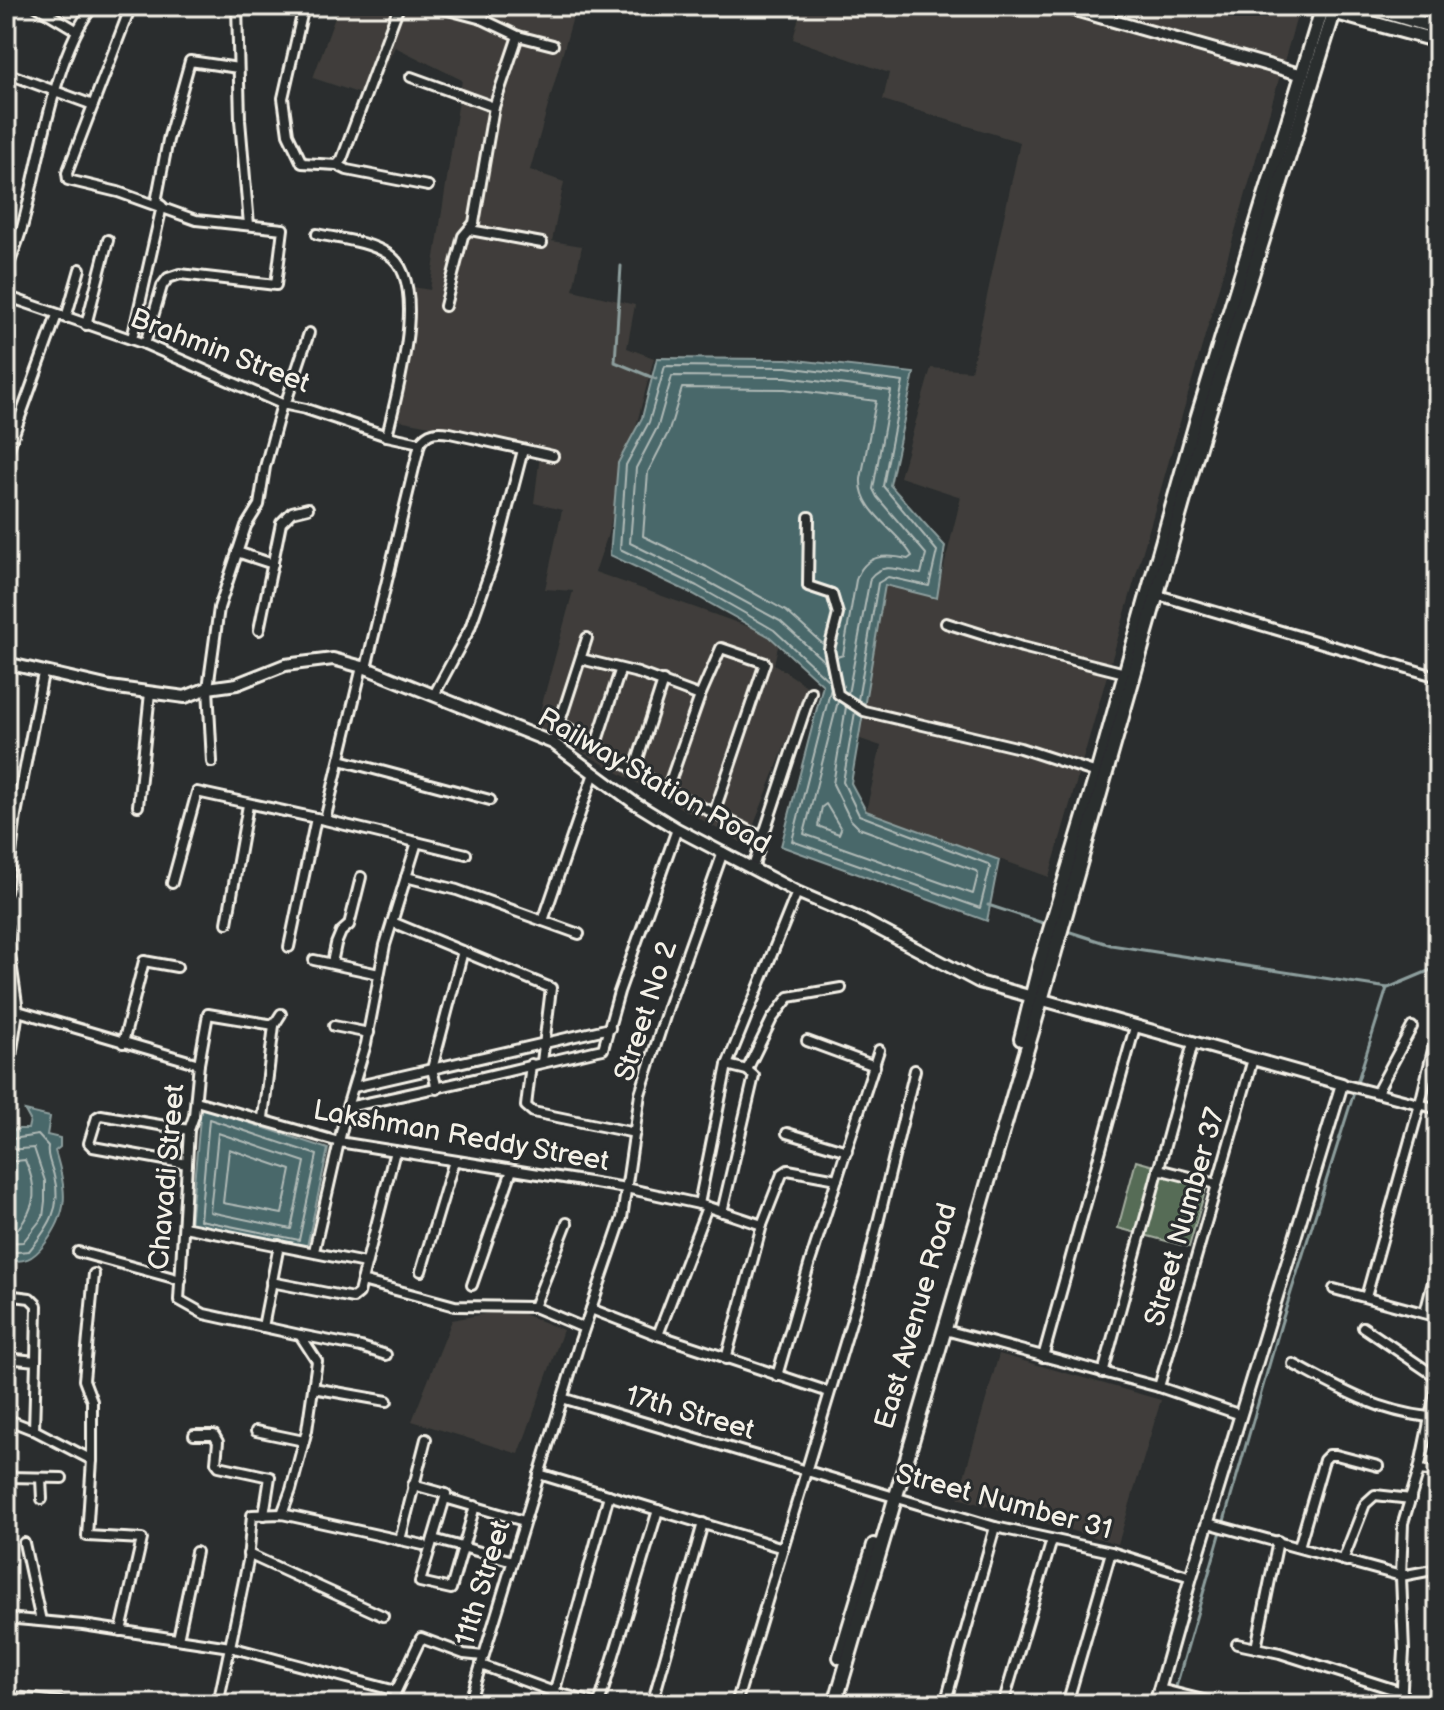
<svg xmlns="http://www.w3.org/2000/svg" width="1444" height="1710" font-family="'Balsamiq Sans',sans-serif">
  <style>
    .built { fill: #3f3e3a }
    .green { fill: #566c57; stroke: #a5aea0; stroke-width: 2 }
    .water { fill: #49676b; stroke: #8d9e9d; stroke-width: 2 }
    .lines { fill: none; stroke-linecap: round; stroke-linejoin: round }
    .shore { stroke: #b0bab6; stroke-width: 2 }
    .stream { stroke: #8d9e9d; stroke-width: 3 }
    .minor-casing { stroke: #f4f1e8; stroke-width: 14 }
    .tertiary-casing { stroke: #f4f1e8; stroke-width: 16 }
    .secondary-casing { stroke: #f4f1e8; stroke-width: 18 }
    .minor { stroke: #2a2d2e; stroke-width: 8 }
    .tertiary { stroke: #2a2d2e; stroke-width: 10 }
    .secondary { stroke: #2a2d2e; stroke-width: 12 }
    .labels { text-anchor: middle; dominant-baseline: central; stroke-width: 6; stroke-linejoin: round; paint-order: stroke }
    .street-label { font-size: 28px; fill: #f4f1e8; stroke: #2a2d2e }
  </style>
  <rect width="100%" height="100%" fill="#2a2d2e"/>
  <filter id="ink" filterUnits="userSpaceOnUse"><feTurbulence type="fractalNoise" baseFrequency=".0125" numOctaves="2"/><feDisplacementMap in="SourceGraphic" scale="16" xChannelSelector="R" yChannelSelector="G"/><feConvolveMatrix kernelMatrix="1 2 1 2 8 2 1 2 1" color-interpolation-filters="sRGB"/></filter>
  <g filter="url(#ink)">
    <g class="built">
      <path d="M339 6H576L530 170 564 182 552 241 582 246 573 290 635 305 627 348 654 358 607 537 595 572 780 638 774 664 808 687 746 845 536 726 573 591 545 589 562 510 534 503 541 447 398 420 413 287 430 290 462 80 395 47 370 97 313 78Z"/>
      <path d="M802 6H1300L1049 877 866 811 881 746 837 731 886 567 940 583 961 497 900 477 931 368 971 371 1020 142 883 100 889 73 793 39Z"/>
      <path d="M511 1309 563 1330 519 1454 412 1421 452 1320Z"/>
      <path d="M999 1354 1161 1400 1118 1544 958 1498Z"/>
    </g>
    <path class="green" d="M1136 1161 1208 1181 1189 1247 1118 1228Z"/>
    <g class="water">
      <path d="M657 358 787 359 914 373 890 485 945 546 937 598 885 585 851 783 866 811 999 860 987 921 781 846 823 685 770 637 693 594 610 555 618 463 642 418Z"/>
      <path d="M201 1107 328 1149 306 1251 190 1227Z"/>
      <path d="M25 1111 50 1117 47 1135 60 1138V1147L55 1151C67 1190 70 1212 44 1245 33 1259 24 1263 6 1260V1133L17 1129H28L30 1120Z"/>
    </g>
    <g class="lines">
      <g class="shore">
        <path d="M824 645 786 611 707 567 643 536 648 472 669 431 682 388 785 389 876 401 861 479C859 512 898 530 912 556L908 559C885 554 865 554 856 580L843 655 837 657"/>
        <path d="M826 663 780 621 701 578 630 543 636 468 658 426 672 376 786 377 891 391 873 489 877 497 926 554 921 574C902 572 884 560 870 578L848 694"/>
        <path d="M829 681 774 630 697 586 620 549 626 465 649 422 665 366 786 367 903 382 883 486 937 551 929 586 888 577 878 583 858 700"/>
        <path d="M831 688 792 841 980 908 990 868 988 864 859 815 843 782 855 712"/>
        <path d="M838 701 804 834 973 894 978 874 976 871 859 828 850 819 833 784 846 707"/>
        <path d="M826 804 841 829 839 834 818 826 822 807Z"/>
        <path d="M209 1119 317 1155 299 1240 200 1220Z"/>
        <path d="M218 1133 305 1162 291 1229 210 1212Z"/>
        <path d="M6 1140 38 1135 48 1146C46 1157 52 1166 54 1176 63 1208 48 1228 29 1251L6 1253"/>
        <path d="M229 1149 291 1170 282 1214 223 1203Z"/>
        <path d="M6 1150 34 1148 45 1181V1201L43 1217 23 1242 6 1243"/>
        <path d="M6 1162 25 1160C38 1189 37 1206 17 1230L6 1231"/>
      </g>
      <g class="stream">
        <path d="M621 266 615 362 656 379"/>
        <path d="M988 905 1049 925"/>
        <path d="M1064 930 1111 945 1388 988 1438 967"/>
        <path d="M1171 1704 1281 1324 1387 988"/>
      </g>
      <g class="minor-casing">
        <g id="minor">
          <path d="M36 6 76 30"/>
          <path d="M131 6 67 173 68 180 118 192 196 220 283 229 276 285 180 274 168 278 162 286 145 344"/>
          <path d="M188 6 190 7"/>
          <path d="M237 6 240 120 249 225"/>
          <path d="M304 6 283 98 288 134 302 163 337 165 342 159 399 6"/>
          <path d="M433 6 482 19 518 36 494 107 474 223 463 236 445 306"/>
          <path d="M482 19 487 6"/>
          <path d="M518 36 553 45"/>
          <path d="M6 73 93 105"/>
          <path d="M411 77 494 107"/>
          <path d="M337 165 347 170 428 186"/>
          <path d="M470 230 542 243"/>
          <path d="M317 234C340 239 368 241 388 254 431 280 396 395 387 436"/>
          <path d="M6 272C12 256 19 240 23 224 38 168 56 46 94 6"/>
          <path d="M6 296 145 344 282 404 306 409 387 436 420 443"/>
          <path d="M66 318 80 269"/>
          <path d="M86 325 108 240"/>
          <path d="M132 339 162 206 156 202 168 140 190 61 238 68"/>
          <path d="M285 405 309 333"/>
          <path d="M6 456 57 315"/>
          <path d="M809 517 808 586 832 594 838 614 829 649 838 694 864 711 1020 748 1097 773"/>
          <path d="M237 552 273 564"/>
          <path d="M1158 595 1438 677"/>
          <path d="M946 623 1022 647 1125 673"/>
          <path d="M259 630 281 523 292 512 308 508"/>
          <path d="M581 659 638 673 700 696"/>
          <path d="M362 667 325 820 466 854"/>
          <path d="M366 668 420 443C428 431 437 431 450 433L553 456"/>
          <path d="M434 695 470 628 495 557 523 450"/>
          <path d="M560 723 667 790 762 837"/>
          <path d="M553 743 587 638"/>
          <path d="M596 744 620 671"/>
          <path d="M340 760 490 800"/>
          <path d="M212 762 208 688 219 608 246 526 259 505 265 467 282 404"/>
          <path d="M634 771 663 681"/>
          <path d="M667 790 700 696 721 648 765 663 714 813"/>
          <path d="M138 806 150 693"/>
          <path d="M753 867 811 692"/>
          <path d="M406 877 457 890 579 934"/>
          <path d="M172 883 197 792 325 820"/>
          <path d="M6 892 16 815 43 673"/>
          <path d="M543 921 594 773"/>
          <path d="M392 922 551 988 542 1062"/>
          <path d="M227 923 248 805"/>
          <path d="M6 927 18 1011 199 1064 194 1116 189 1130 179 1300 204 1314 300 1335 317 1361 307 1430 291 1490 282 1514"/>
          <path d="M289 947 316 818"/>
          <path d="M314 960 379 974"/>
          <path d="M332 963 336 944 341 932 349 925 361 877"/>
          <path d="M334 1026 369 1033"/>
          <path d="M807 1041 875 1066"/>
          <path d="M123 1043 144 961 177 967"/>
          <path d="M6 1056H11L18 1011"/>
          <path d="M199 1064 208 1014 274 1025"/>
          <path d="M531 1064 526 1106 533 1112 635 1133"/>
          <path d="M747 1070 772 1019 789 997 841 988"/>
          <path d="M1342 1084 1438 1109"/>
          <path d="M354 1087 610 1028"/>
          <path d="M437 1089 432 1069 463 951"/>
          <path d="M1377 1092 1412 1027"/>
          <path d="M196 1101 339 1142 626 1188 699 1204 762 1225"/>
          <path d="M347 1107 366 1044 385 945 417 842"/>
          <path d="M263 1118 274 1025 281 1014"/>
          <path d="M787 1133 847 1151"/>
          <path d="M395 1151 362 1281 455 1306 534 1307 584 1328"/>
          <path d="M187 1164 93 1147 89 1143 97 1117 101 1115 189 1130"/>
          <path d="M1158 1169 1217 1184"/>
          <path d="M699 1204 727 1065 797 892"/>
          <path d="M722 1212 754 1076 747 1070 727 1065"/>
          <path d="M184 1227 365 1263"/>
          <path d="M314 1251 347 1107C433 1090 518 1068 603 1049L619 992 677 829"/>
          <path d="M78 1252 181 1280"/>
          <path d="M421 1271 454 1161"/>
          <path d="M271 1282 353 1298 359 1293 362 1281"/>
          <path d="M472 1285 512 1170"/>
          <path d="M1334 1289 1438 1317"/>
          <path d="M6 1295 30 1298 37 1305 36 1361"/>
          <path d="M1366 1297 1420 1104 1435 1041"/>
          <path d="M534 1307 567 1223"/>
          <path d="M591 1309 658 1335 829 1392"/>
          <path d="M1425 1313 1438 1262"/>
          <path d="M263 1327 279 1245"/>
          <path d="M1363 1327 1438 1378"/>
          <path d="M945 1330 1159 1387 1241 1415"/>
          <path d="M300 1335 361 1347 386 1355"/>
          <path d="M658 1335 707 1207"/>
          <path d="M1043 1357 1135 1027"/>
          <path d="M6 1358 36 1361 34 1430 6 1419"/>
          <path d="M726 1359 762 1225 782 1174 788 1170 837 1179"/>
          <path d="M1293 1364C1340 1389 1374 1410 1428 1417"/>
          <path d="M1103 1373 1193 1043"/>
          <path d="M777 1376 810 1262 879 1050"/>
          <path d="M1159 1387 1253 1059"/>
          <path d="M313 1388 387 1401"/>
          <path d="M562 1398 995 1527 1111 1552 1191 1577"/>
          <path d="M34 1430 92 1460 87 1536 142 1539 121 1631"/>
          <path d="M256 1431 304 1441"/>
          <path d="M194 1435H214L218 1442 216 1462 219 1466 270 1477 264 1515"/>
          <path d="M92 1460V1401L84 1380 94 1274"/>
          <path d="M1419 1470 1438 1472"/>
          <path d="M539 1474 783 1548"/>
          <path d="M6 1477 62 1478"/>
          <path d="M41 1478 42 1499"/>
          <path d="M413 1485 446 1494"/>
          <path d="M475 1506 451 1589 420 1582 445 1498 524 1521"/>
          <path d="M1208 1523 1401 1576 1438 1569"/>
          <path d="M433 1539 513 1561"/>
          <path d="M400 1540 426 1439"/>
          <path d="M24 1543 41 1621"/>
          <path d="M1299 1547 1324 1460 1329 1455H1336L1378 1466"/>
          <path d="M248 1554 383 1616"/>
          <path d="M1343 1560 1365 1504 1375 1495 1411 1499"/>
          <path d="M6 1618 83 1625 230 1647 396 1691 392 1704"/>
          <path d="M178 1639 196 1552"/>
          <path d="M1237 1644 1280 1653 1402 1692"/>
          <path d="M1256 1648 1278 1541"/>
          <path d="M481 1665 554 1692 598 1704"/>
          <path d="M396 1691 421 1638 464 1654 483 1656"/>
          <path d="M6 1696 76 1704"/>
          <path d="M218 1704 248 1561 252 1515 282 1514 423 1545"/>
          <path d="M469 1704 580 1341 622 1218 640 1094 669 1004 723 852"/>
          <path d="M551 1704 609 1495"/>
          <path d="M599 1704 658 1510"/>
          <path d="M652 1704 703 1523"/>
          <path d="M736 1704 865 1276 915 1070"/>
          <path d="M945 1704 995 1527"/>
          <path d="M1003 1704 1052 1540"/>
          <path d="M1067 1704 1111 1552"/>
          <path d="M1401 1704 1404 1651 1401 1576 1403 1523 1419 1470 1438 1379"/>
        </g>
      </g>
      <g class="tertiary-casing">
        <g id="tertiary">
          <path d="M1061 6 1303 75"/>
          <path d="M6 663 110 687 185 697 208 688 237 684 285 665 333 659 366 668 553 743 633 802 677 829 797 892 860 919 979 982 1342 1084 1191 1577 1155 1704"/>
          <path d="M1159 1690 1215 1704"/>
        </g>
      </g>
      <g class="secondary-casing">
        <g id="secondary">
          <path d="M1365 6 1438 28"/>
          <path d="M1329 11 1438 41"/>
          <path d="M1021 1039 1040 963 1097 773 1197 419 1323 6"/>
          <path d="M840 1657 874 1545"/>
          <path d="M835 1704 1034 1025 1206 422 1336 6"/>
        </g>
      </g>
      <use href="#minor" class="minor"/>
      <use href="#tertiary" class="tertiary"/>
      <use href="#secondary" class="secondary"/>
    </g>
  </g>
  <g class="labels">
    <g class="street-label">
      <text transform="translate(220 351) rotate(21)">Brahmin Street</text>
      <text transform="translate(654 781) rotate(30)">Railway Station Road</text>
      <text transform="translate(646 1011) rotate(-72)">Street No 2</text>
      <text transform="translate(461 1136) rotate(10)">Lakshman Reddy Street</text>
      <text transform="translate(167 1177) rotate(-85)">Chavadi Street</text>
      <text transform="translate(1185 1217) rotate(-74)">Street Number 37</text>
      <text transform="translate(916 1316) rotate(-74)">East Avenue Road</text>
      <text transform="translate(690 1413) rotate(16)">17th Street</text>
      <text transform="translate(1004 1502) rotate(15)">Street Number 31</text>
      <text transform="translate(483 1583) rotate(-73)">11th Street</text>
    </g>
  </g>
  <rect width="1444" height="1710" fill="none" stroke="#2a2d2e" stroke-width="32"/>
  <rect x="16" y="16" width="1412" height="1678" fill="none" stroke="#f4f1e8" stroke-width="3" filter="url(#ink)"/>
</svg>
